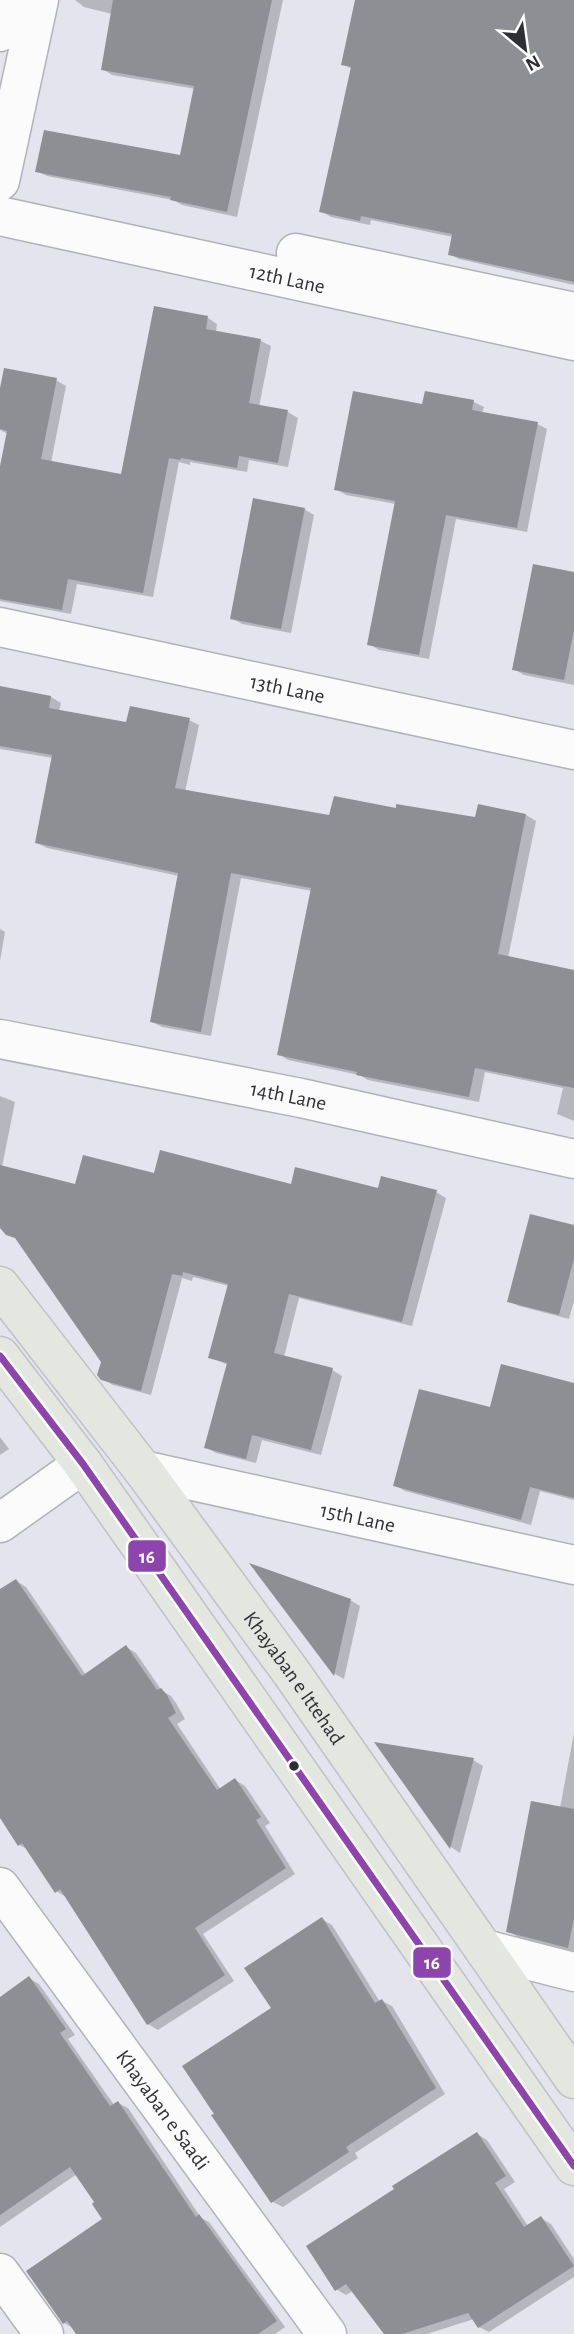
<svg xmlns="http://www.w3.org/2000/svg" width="574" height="2334" font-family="'Alegreya Sans',sans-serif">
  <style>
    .shadow { fill: #0003 }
    .building { fill: #8e8e95 }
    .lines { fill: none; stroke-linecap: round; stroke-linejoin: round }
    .minor-casing { stroke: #b1b1b9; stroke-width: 41 }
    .major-casing { stroke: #c0c0c5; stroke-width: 41 }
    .minor { stroke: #fbfbfc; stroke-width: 38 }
    .major { stroke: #e3e7df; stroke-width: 38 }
    .bus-1-casing { stroke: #fff; stroke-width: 12 }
    .bus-1 { stroke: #8e44ad; stroke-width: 7 }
    .bus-dot { fill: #2e2e35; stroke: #fff; stroke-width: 2.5 }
    .labels { text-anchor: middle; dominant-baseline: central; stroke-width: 7; stroke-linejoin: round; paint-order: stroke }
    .street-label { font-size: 21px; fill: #2e2e35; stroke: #fff }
    .line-badge { stroke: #fff; stroke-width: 2.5 }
    .badge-label { font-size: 19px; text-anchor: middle; font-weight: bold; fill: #fff }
  </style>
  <rect width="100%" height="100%" fill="#e4e4ee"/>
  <g class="shadow">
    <path d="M75 0H283L237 217 182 205 173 200 47 176 37 171 181 158 196 89 112 75 103 69 112 14 84 7Z"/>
    <path d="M357 0H574V285L459 259 449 254 453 237 371 220 370 225 331 217 321 211 352 69 343 64Z"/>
    <path d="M208 318 217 324 216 332 261 341 271 346 259 407 288 412 298 418 288 467 249 460 247 472 190 462V465L179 462 153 597 77 584 71 614 0 601V476L8 434 0 430V397L56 380 66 386 51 463 123 476Z"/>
    <path d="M426 393 474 402 484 407 482 413 537 424 547 429 527 532 456 519 429 659 379 650 369 644 396 504 346 495 336 489 424 406Z"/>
    <path d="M304 509 314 515 291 633 242 624 232 618Z"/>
    <path d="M574 574V685L524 675 514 669Z"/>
    <path d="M0 689 51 697 61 703 59 711 128 724 189 720 199 725 185 792 331 817 397 811 476 819 479 806 526 815 536 821 508 958 574 971V1121L557 1114 563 1088 485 1072 479 1102 368 1080 359 1075 288 1060 279 1054 312 891 241 878 211 1036 162 1027 152 1022 179 876 47 848 37 843 53 758 0 749Z"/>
    <path d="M0 929 5 932 0 961Z"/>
    <path d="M0 1096 15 1102 2 1167 76 1187 155 1175 292 1186 436 1192 446 1198 412 1326 299 1298 284 1357 332 1370 342 1376 321 1455 262 1440 256 1463 216 1453 206 1447 228 1365 210 1357 229 1286 193 1277 192 1281 182 1278 151 1395 113 1385 102 1379 103 1361 18 1240 0 1225Z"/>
    <path d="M574 1227V1301L569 1319 519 1306 509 1301Z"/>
    <path d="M574 1388V1500L540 1491 531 1525 405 1491 395 1485 491 1409Z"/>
    <path d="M0 1437 9 1449 0 1455Z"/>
    <path d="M254 1567 350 1600 360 1606 344 1679 335 1674Z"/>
    <path d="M16 1581 26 1587 86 1675 126 1647 136 1653 162 1691 171 1696 176 1703 185 1719 177 1724 221 1790 235 1780 245 1786 270 1823 265 1826 295 1874 203 1934 234 1981 158 2030 148 2024 66 1897 56 1891 29 1850 19 1845 0 1815V1592Z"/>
    <path d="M574 1733V1951L518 1937 508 1931 560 1808Z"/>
    <path d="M378 1745 473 1760 483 1766 460 1853 451 1847Z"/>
    <path d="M322 1919 332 1925 380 2002 382 2001 392 2006 445 2094 355 2153 358 2158 283 2207 273 2202Z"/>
    <path d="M29 1978 39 1984 75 2035 68 2039 114 2105 118 2103 128 2108 201 2218 209 2222 285 2327 275 2334H79L75 2329 64 2323 105 2219 97 2203 77 2174 0 2227V1999Z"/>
    <path d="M477 2134 487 2140 515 2182 504 2189 528 2226 541 2218 551 2224 574 2259V2277L489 2332 479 2327 474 2319 427 2334H386L353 2291 346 2295 336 2289Z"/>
  </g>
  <g class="building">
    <path d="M113 0H272L227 212 170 200 171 197 35 172 44 130 180 155 194 86 101 70Z"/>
    <path d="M355 0H574V282L448 255 452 234 361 216 360 221 319 212 351 67 341 65Z"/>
    <path d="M154 306 208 316 206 329 261 339 249 403 288 410 278 463 239 456 237 468 181 458 180 460 169 458 143 593 68 579 62 610 0 599V466L7 431 0 429V388L4 368 57 378 41 459 121 474Z"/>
    <path d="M353 391 422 404 425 391 474 400 472 410 538 422 517 528 446 515 419 655 367 645 395 501 334 490Z"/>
    <path d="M253 498 305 508 281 629 230 619Z"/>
    <path d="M533 564 574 572V630L564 680 512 670Z"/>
    <path d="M0 686 51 696 49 708 126 722 130 706 190 718 175 788 329 815 334 796 396 808V804L475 817 478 804 526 814 498 954 574 970V1088L475 1068 469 1097 356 1075 357 1072 277 1055 311 888 231 873 201 1032 150 1022 178 873 35 843 52 755 0 746Z"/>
    <path d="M160 1150 291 1184 295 1167 378 1188 381 1176 437 1190 402 1322 289 1294 274 1353 333 1368 311 1450 252 1435 246 1459 204 1448 227 1363 208 1358 228 1284 183 1272 182 1276 172 1274 141 1391 101 1380 97 1375 101 1362 15 1238 6 1235 0 1228V1165L75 1184 83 1155 154 1173Z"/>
    <path d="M530 1214 574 1225V1259L559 1315 507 1302Z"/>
    <path d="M501 1364 574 1383V1498L530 1487 521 1520 393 1486 419 1389 490 1407Z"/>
    <path d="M249 1563 351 1599 334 1676Z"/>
    <path d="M16 1579 82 1676 126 1645 157 1690 161 1688 167 1695 176 1713 168 1718 217 1790 235 1778 261 1817 256 1820 286 1868 195 1928 225 1975 147 2025 60 1889 55 1893 22 1843 18 1846 0 1818V1589Z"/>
    <path d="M374 1742 474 1758 450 1849Z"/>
    <path d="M531 1801 574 1809V1918L568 1948 506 1932Z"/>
    <path d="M322 1917 375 2003 382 1999 436 2088 346 2147 349 2152 271 2203 211 2115 214 2114 182 2066 271 2008 244 1968Z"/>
    <path d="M29 1976 66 2029 60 2033 110 2106 118 2101 196 2217 199 2214 277 2321 258 2334H76L67 2321 63 2324 26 2271 102 2219 92 2204 94 2202 70 2167 0 2215V1997Z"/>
    <path d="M477 2132 506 2176 495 2183 524 2227 541 2216 574 2266 478 2328 468 2313 402 2334H384L346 2284 335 2291 306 2246 394 2189 392 2186Z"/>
  </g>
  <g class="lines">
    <g class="minor-casing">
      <g id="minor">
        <path d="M0 32 7 0"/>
        <path d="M0 181 39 0"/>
        <path id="s1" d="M0 216 574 341"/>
        <path d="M296 253 574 312"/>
        <path id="s2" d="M0 627 574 750"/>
        <path id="s3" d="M0 1039 301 1098 574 1159"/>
        <path id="s4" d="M143 1470 574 1565"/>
        <path d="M0 1523 83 1464"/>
        <path id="s5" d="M0 1887 327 2334"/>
        <path d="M484 1949 574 1972"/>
        <path d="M0 2273 44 2334"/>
      </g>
    </g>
    <g class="major-casing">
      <g id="major">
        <path id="s6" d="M0 1286 143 1470 291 1672 574 2079"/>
        <path d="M0 1356 83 1464 574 2166"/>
      </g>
    </g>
    <use href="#minor" class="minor"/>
    <use href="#major" class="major"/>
    <g class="bus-1-casing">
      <path id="bus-1" d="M0 1356 83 1464 574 2166"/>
    </g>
    <use href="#bus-1" class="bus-1"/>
  </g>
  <circle class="bus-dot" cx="294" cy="1766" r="6"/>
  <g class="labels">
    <g class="street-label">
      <text stroke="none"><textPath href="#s1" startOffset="294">12th Lane</textPath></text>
      <text stroke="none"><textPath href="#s2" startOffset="294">13th Lane</textPath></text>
      <text stroke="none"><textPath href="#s3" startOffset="294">14th Lane</textPath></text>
      <text stroke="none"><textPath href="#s4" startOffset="220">15th Lane</textPath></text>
      <text stroke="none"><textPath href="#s6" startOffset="490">Khayaban e Ittehad</textPath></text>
      <text stroke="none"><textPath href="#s5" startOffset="276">Khayaban e Saadi</textPath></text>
    </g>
  </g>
  <g class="line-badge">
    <rect x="127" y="1539" width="40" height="34" rx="7" fill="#8e44ad"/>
    <rect x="412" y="1946" width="40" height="33" rx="7" fill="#8e44ad"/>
  </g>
  <g class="badge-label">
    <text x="147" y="1563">16</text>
    <text x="432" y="1969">16</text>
  </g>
  <g transform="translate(525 49) rotate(151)" stroke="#ffffff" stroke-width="5" paint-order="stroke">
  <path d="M0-5L12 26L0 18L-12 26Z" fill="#2e2e35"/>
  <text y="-10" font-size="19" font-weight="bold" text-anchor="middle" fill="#2e2e35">N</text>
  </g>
</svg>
